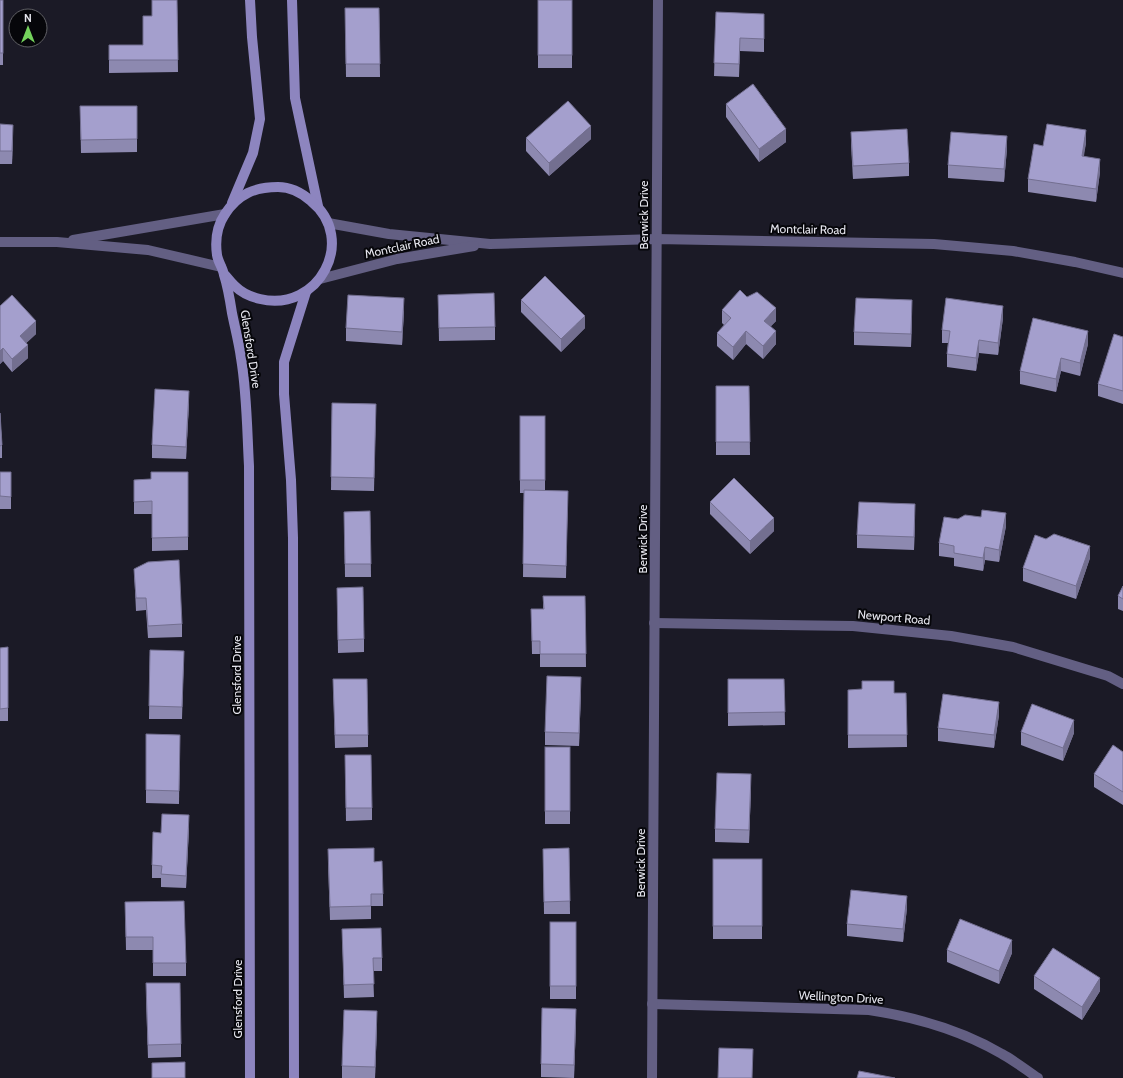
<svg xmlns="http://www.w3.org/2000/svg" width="1123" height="1078" font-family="Cabin,sans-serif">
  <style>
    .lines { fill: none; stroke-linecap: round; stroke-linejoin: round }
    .minor { stroke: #635f83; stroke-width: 10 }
    .secondary { stroke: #8d85bf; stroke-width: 10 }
    .wall { fill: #8d89b0 }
    .shaded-wall { fill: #736f90 }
    .building { fill: #a49fcd; stroke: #736f90 }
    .labels { text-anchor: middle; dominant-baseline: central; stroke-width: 4; stroke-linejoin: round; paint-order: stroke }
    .street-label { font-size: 12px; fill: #e6e6ee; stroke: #06060a }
  </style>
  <rect width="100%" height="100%" fill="#1b1a26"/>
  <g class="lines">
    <g class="minor">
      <path d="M328 223 389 234 490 244 656 239 934 244 1013 251 1075 262 1123 273"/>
      <path d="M73 240 225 214"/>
      <path d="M0 242H57L148 250 221 267"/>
      <path d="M320 279 397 259 474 246"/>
      <path d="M654 623 853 626 951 636 1013 647 1108 676 1123 684"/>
      <path d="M652 1004 869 1010C915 1017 961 1030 1002 1054 1015 1061 1026 1070 1038 1078"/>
      <path d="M652 1078 658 0"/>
    </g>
    <g class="secondary">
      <path d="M292 0 295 98 318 206"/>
      <path d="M232 203 253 153 260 119 252 37 250 0"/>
      <path d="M224 274C228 278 232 284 236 287 242 293 252 297 260 299 319 313 358 239 311 201 302 193 291 187 278 187 255 187 238 194 225 214 217 226 215 241 217 255 218 262 223 268 224 275 228 287 230 300 232 313 235 328 239 343 241 358 247 394 247 430 249 466L250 1078"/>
      <path d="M294 1078 293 538 291 480 284 394V362L306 292"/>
    </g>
  </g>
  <g class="wall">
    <rect x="0" y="0" width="3" height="65"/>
    <path d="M177 0 178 72 109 73V45H143Z"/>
    <rect x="538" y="0" width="34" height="68"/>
    <path d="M345 8H379L380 77H346Z"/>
    <path d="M716 12 764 27V52L740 51 739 77 714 76Z"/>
    <path d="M726 104 786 142 759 162 726 117Z"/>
    <path d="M80 106H137V152L81 153Z"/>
    <path d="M0 124 13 138 12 164H0Z"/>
    <path d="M851 132 909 163V176L853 179 851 145Z"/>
    <path d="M526 138 591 139 549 176 526 151Z"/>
    <path d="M1086 143 1083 157 1100 172 1096 202 1028 192V179L1043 146Z"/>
    <path d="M1007 149 1004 182 948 178V165Z"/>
    <path d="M438 295 495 327V340L439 341Z"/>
    <path d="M747 297 776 321 771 326 776 344 763 359 746 344 733 360 717 346V333L724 325 722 323V310Z"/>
    <path d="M521 300 585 328 561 352 521 312Z"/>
    <path d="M0 306 36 334 26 343 28 358 12 372 3 361 0 364Z"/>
    <path d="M404 311 402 345 346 341V328Z"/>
    <path d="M912 313 911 347 854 345V332Z"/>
    <path d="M1003 318 998 355 979 353 976 371 947 367V354L948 343H942V330Z"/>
    <path d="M1123 337V404L1098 396V384Z"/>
    <path d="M1088 344 1080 376 1061 371 1056 392 1020 384V371Z"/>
    <path d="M716 386H749L750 455H716Z"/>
    <path d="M189 403 186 459 152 458V445Z"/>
    <path d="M332 403 376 404 374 491 331 490Z"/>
    <path d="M0 413 2 445V458H0Z"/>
    <path d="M520 416H545V491H568L566 578 523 577 524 493H520Z"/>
    <path d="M0 472 11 485V509H0Z"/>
    <path d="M188 472V550L152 551V514H134V480L151 479Z"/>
    <path d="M710 502 774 531 750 554 710 514Z"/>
    <path d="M370 511 371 577H345L344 512Z"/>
    <path d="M915 517 914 550 857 548V535Z"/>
    <path d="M1006 526 999 562 985 560 983 571 954 566V558L939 556V543Z"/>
    <path d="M1046 539 1090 558 1076 599 1023 581V568Z"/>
    <path d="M134 569 182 624V637L148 638 146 610 136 611Z"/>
    <path d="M1123 586V611L1118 609V596Z"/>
    <path d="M337 588 364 639V652L338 653Z"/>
    <path d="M543 596H585L586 667H540V654H532L531 609H543Z"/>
    <path d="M8 647V721H0V648Z"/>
    <path d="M150 650 184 651 182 719H149Z"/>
    <path d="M333 679 368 735V747L335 748Z"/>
    <path d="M728 679H784L785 725 728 726Z"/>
    <path d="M581 690 579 746 545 745V732Z"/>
    <path d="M848 690 894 693H906L907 747 848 748Z"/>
    <path d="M999 715 994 748 938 741V728Z"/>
    <path d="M1021 732 1074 733 1063 761 1021 745Z"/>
    <path d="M146 734 180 735 179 804 146 803Z"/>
    <rect x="545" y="747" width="25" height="77"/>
    <path d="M1123 752V805L1094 787V774Z"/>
    <path d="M345 755 372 808V820L346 821Z"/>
    <path d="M751 787 749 843 715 842V829Z"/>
    <path d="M189 828 186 888 161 887V878H152V865L161 833Z"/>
    <path d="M569 848 570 914H544L543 849Z"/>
    <rect x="713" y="859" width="49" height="80"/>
    <path d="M328 862H374L383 894V906H371V919L330 920Z"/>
    <path d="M125 902 186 963V976H153V950H126Z"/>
    <path d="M907 908 903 942 847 936V924Z"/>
    <rect x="550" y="922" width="26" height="77"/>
    <path d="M342 929 382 958V971H373L374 997 344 998Z"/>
    <path d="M947 950 1012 953 999 984 947 962Z"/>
    <path d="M1034 976 1100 991 1082 1020 1034 989Z"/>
    <path d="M146 996 181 1044V1057L148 1058Z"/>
    <path d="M576 1022 574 1078 541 1077V1064Z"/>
    <path d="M377 1024 375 1078H342V1066Z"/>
  </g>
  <g class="shaded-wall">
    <path d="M13 125V138L12 164V151Z"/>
    <path d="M591 126V139L549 176V163Z"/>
    <path d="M786 129V142L759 162V149Z"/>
    <path d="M1086 130V143L1082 169V156Z"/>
    <path d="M1007 136V149L1004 182V169Z"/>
    <path d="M1100 159V172L1096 202V189Z"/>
    <path d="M404 298V311L402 345V332Z"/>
    <path d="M912 300V313L911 347V334Z"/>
    <path d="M1003 306V318L998 355V343Z"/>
    <path d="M776 308V321L764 333V321Z"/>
    <path d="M585 316V328L561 352V339Z"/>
    <path d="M36 321V334L20 349V336Z"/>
    <path d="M746 331V344L733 360V347Z"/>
    <path d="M776 331V344L763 359V346Z"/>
    <path d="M1088 331V344L1080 376V363Z"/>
    <path d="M979 340V353L976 371V358Z"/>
    <path d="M28 345V358L12 372V359Z"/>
    <path d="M3 348V361L0 364V351Z"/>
    <path d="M1061 358V371L1056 392V379Z"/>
    <path d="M189 391V403L186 459V447Z"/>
    <path d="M915 504V517L914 550V537Z"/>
    <path d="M1006 513V526L999 562V550Z"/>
    <path d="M774 518V531L750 554V541Z"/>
    <path d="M1090 546V558L1076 599V586Z"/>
    <path d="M985 547V560L983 571V558Z"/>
    <path d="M581 677V690L579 746V733Z"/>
    <path d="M999 702V715L994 748V735Z"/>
    <path d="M1074 720V733L1063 761V748Z"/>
    <path d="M751 774V787L749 843V830Z"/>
    <path d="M189 815V828L186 888V876Z"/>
    <path d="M907 896V908L903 942V929Z"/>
    <path d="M1012 940V953L999 984V971Z"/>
    <path d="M1100 978V991L1082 1020V1007Z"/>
    <path d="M576 1009V1022L574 1078V1065Z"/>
    <path d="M377 1011V1024L375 1078V1067Z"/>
  </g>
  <g class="building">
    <rect x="0" y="0" width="3" height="53"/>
    <path d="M152 0H177L178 60H109V45H143V16H152Z"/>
    <rect x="538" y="0" width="34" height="55"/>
    <path d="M345 8H379L380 64H346Z"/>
    <path d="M716 12 764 14V39L740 38 739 64 714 63Z"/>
    <path d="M753 84 786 129 759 149 726 104Z"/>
    <path d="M568 101 591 126 549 163 526 138Z"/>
    <path d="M80 106H137V139L81 140Z"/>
    <path d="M0 124 13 125 12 151H0Z"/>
    <path d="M1047 124 1086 130 1082 156 1100 159 1096 189 1028 179 1034 144 1043 146Z"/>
    <path d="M907 129 909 163 853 166 851 132Z"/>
    <path d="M951 132 1007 136 1004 169 948 165Z"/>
    <path d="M545 276 585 316 561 339 521 300Z"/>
    <path d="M740 290 747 297 757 292 776 308 764 321 776 331 763 346 746 331 733 347 717 333 731 318 722 310Z"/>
    <path d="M494 293 495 327 439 328 438 295Z"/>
    <path d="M12 295 36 321 20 336 28 345 12 359 3 348 0 351V306Z"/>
    <path d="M348 295 404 298 402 332 346 328Z"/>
    <path d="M856 298 912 300 911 334 854 332Z"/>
    <path d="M946 298 1003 306 998 343 979 340 976 358 947 354 950 331 942 330Z"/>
    <path d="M1033 318 1088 331 1080 363 1061 358 1056 379 1020 371Z"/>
    <path d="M1114 334 1123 337V391L1098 384Z"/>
    <path d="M716 386H749L750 442H716Z"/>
    <path d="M155 389 189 391 186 447 152 445Z"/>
    <path d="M332 403 376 404 374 478 331 477Z"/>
    <path d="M0 413 2 445 0 446Z"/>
    <rect x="520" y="416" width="25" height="64"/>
    <path d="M0 472H11V497L0 496Z"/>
    <path d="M151 472H188V537L152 538V501L134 502V480L151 479Z"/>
    <path d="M734 478 774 518 750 541 710 502Z"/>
    <path d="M524 490 568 491 566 566 523 564Z"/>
    <path d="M859 502 915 504 914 537 857 535Z"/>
    <path d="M982 510 1006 513 999 550 985 547 983 558 954 553V546L939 543 944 517 958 519 965 515 981 517Z"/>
    <path d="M370 511 371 564H345L344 512Z"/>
    <path d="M1054 534 1090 546 1076 586 1023 568 1035 535 1046 539Z"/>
    <path d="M179 560 182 624 148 626 146 598H136L134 569 148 562Z"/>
    <path d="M1123 586V599L1118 596Z"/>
    <path d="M363 587 364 639 338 640 337 588Z"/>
    <path d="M543 596H585L586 654H540V641H532L531 609H544Z"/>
    <path d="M8 647V708L0 709V648Z"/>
    <path d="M150 650 184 651 182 707 149 706Z"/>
    <path d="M547 676 581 677 579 733 545 732Z"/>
    <path d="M333 679H367L368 735H335Z"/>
    <path d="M728 679H784L785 712 728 713Z"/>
    <path d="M862 681H894V693H906L907 735H848V690L862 689Z"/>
    <path d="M943 694 999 702 994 735 938 728Z"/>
    <path d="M1032 704 1074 720 1063 748 1021 732Z"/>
    <path d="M146 734 180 735 179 791 146 790Z"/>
    <path d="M1113 745 1123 752V792L1094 774Z"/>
    <rect x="545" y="747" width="25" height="64"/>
    <path d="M345 755H371L372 808H346Z"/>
    <path d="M717 773 751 774 749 830 715 829Z"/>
    <path d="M162 814 189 815 186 876 161 874 162 866 152 865 153 832 161 833Z"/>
    <path d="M374 848V862L382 861 383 894H371V906L330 907 328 849Z"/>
    <path d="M569 848 570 901 544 902 543 849Z"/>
    <rect x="713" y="859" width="49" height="67"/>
    <path d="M851 890 907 896 903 929 847 924Z"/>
    <path d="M184 901 186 963H153V937H126L125 902Z"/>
    <path d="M960 919 1012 940 999 971 947 950Z"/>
    <rect x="550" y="922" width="26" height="64"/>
    <path d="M381 928 382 958H373L374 984 344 985 342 929Z"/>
    <path d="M1053 948 1100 978 1082 1007 1034 976Z"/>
    <path d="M146 983H180L181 1044 148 1045Z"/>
    <path d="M542 1008 576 1009 574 1065 541 1064Z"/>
    <path d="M344 1010 377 1011 375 1067 342 1066Z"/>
    <path d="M719 1048 753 1049 752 1078H718Z"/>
    <path d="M185 1062V1078H152V1063Z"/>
    <path d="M859 1071 895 1078H857Z"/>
  </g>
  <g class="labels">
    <g class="street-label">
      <text transform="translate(643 215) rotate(-90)">Berwick Drive</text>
      <text transform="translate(808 229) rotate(1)">Montclair Road</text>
      <text transform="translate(402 246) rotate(-12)">Montclair Road</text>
      <text transform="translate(251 349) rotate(81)">Glensford Drive</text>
      <text transform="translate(642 539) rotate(-90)">Berwick Drive</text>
      <text transform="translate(894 617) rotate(5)">Newport Road</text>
      <text transform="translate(236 675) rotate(-90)">Glensford Drive</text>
      <text transform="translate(640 863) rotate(-90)">Berwick Drive</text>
      <text transform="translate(841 997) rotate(3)">Wellington Drive</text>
      <text transform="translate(237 999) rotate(-90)">Glensford Drive</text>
    </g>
  </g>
  <g transform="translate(28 28)"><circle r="19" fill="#06060a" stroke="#606065"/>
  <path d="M0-3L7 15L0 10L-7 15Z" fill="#74d25c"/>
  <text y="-6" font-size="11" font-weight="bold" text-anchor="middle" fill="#e6e6ee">N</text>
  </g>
</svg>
